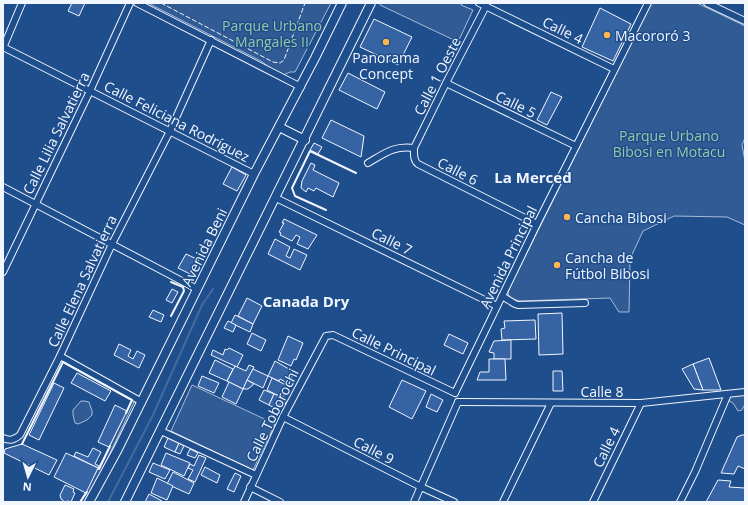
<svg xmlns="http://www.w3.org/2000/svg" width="748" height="505" font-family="'Open Sans',sans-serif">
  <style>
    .built { fill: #305b95; stroke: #a8bbd7 }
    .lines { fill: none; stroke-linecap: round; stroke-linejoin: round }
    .stream { stroke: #446ba0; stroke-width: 2 }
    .building { fill: #3563a3; stroke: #f2f6ff }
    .minor-casing { stroke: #f2f6ff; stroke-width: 8 }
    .tertiary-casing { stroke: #f2f6ff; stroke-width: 10 }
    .minor { stroke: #1f4e8c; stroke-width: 6 }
    .tertiary { stroke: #1f4e8c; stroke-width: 8 }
    .fence { stroke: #f2f6ff; stroke-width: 1; stroke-dasharray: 5 2; stroke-linecap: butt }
    .wall { stroke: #f2f6ff; stroke-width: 2 }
    .poi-dot { fill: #ffb74d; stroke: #1f4e8c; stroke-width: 1.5 }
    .labels { text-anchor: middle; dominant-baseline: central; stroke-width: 3; stroke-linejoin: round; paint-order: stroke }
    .park-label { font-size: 14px; fill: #97c8a6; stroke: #1f4e8c }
    .street-label { font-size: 14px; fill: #f2f6ff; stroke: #1f4e8c }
    .poi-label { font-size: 14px; fill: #f2f6ff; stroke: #1f4e8c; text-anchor: start }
    .neighbourhood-label { font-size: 15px; font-weight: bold; fill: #f2f6ff; stroke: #1f4e8c }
  </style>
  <rect width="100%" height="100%" fill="#1f4e8c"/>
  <g class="built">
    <path d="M148 3H331L295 72H290L281 76 261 61Z"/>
    <path d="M381 3H462L461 5 473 10 458 42 380 5Z"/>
    <path d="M651 3H697L745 26V138L742 145 745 161V225L727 217 674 216 643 231 630 259 629 312H619L610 298 519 301 511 298 508 294 509 289Z"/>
    <path d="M192 385 275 424 253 470 171 431Z"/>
    <path d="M745 394V404L742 410 738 411 733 403 729 401V399L733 395Z"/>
    <path d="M133 398 135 400 87 502H80L109 448Z"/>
    <path d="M81 401H84L89 402 92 411V415L87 420 78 424 75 423 73 415V410Z"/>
  </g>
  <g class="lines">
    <path class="stream" d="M108 502 153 415 202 305 213 289"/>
  </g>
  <g class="building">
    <path d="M72 3H85L79 16 68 11Z"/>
    <path d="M600 8 631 24 613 61 582 47Z"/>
    <path d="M374 19 412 37 398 65 360 47Z"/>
    <path d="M348 73 385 92 377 109 339 90Z"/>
    <path d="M551 92 562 97 547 125 537 120Z"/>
    <path d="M331 120 364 136 361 157 322 138Z"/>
    <path d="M314 143 322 147 318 154 310 150Z"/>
    <path d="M311 163 315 165 313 170 339 183 333 197 316 188 314 191 308 188 306 192 301 188 302 181Z"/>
    <path d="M232 167 246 175 237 191 223 184Z"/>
    <path d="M284 219 317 235 308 249 297 244 300 237 296 235 292 241 280 235 281 233 279 232 284 223H282Z"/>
    <path d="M275 239 290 247 286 256 290 258 294 249 307 255 300 270 268 254Z"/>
    <path d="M186 254 199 260 192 275 178 268Z"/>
    <path d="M172 289 178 292 172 303 166 300Z"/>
    <path d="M247 298 262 306 253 324 238 316Z"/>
    <path d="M153 310 164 315 161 322 149 317Z"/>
    <path d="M562 313 563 354 539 355 538 314Z"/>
    <path d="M235 315 253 324 250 332 231 323Z"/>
    <path d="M535 320 536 339 502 340 501 329 505 328 504 321Z"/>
    <path d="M228 321 236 325 233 332 224 328Z"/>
    <path d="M252 333 266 340 261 351 247 344Z"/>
    <path d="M449 334 468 343 463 354 444 345Z"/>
    <path d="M288 336 303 343 296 360 294 359 291 366 278 360Z"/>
    <path d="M511 340V359H494V353L489 352 494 341Z"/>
    <path d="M119 344 131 350 128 356 133 359 137 351 145 355 139 368 114 355Z"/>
    <path d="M229 348 243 355 237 367 211 355 213 350 223 355 225 349 227 350Z"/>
    <path d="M709 358 721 390H703L693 364Z"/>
    <path d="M489 359H505L506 380H477L480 372H489Z"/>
    <path d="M215 360 233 369 227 381 209 373Z"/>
    <path d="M275 361 294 372 289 384 280 379 279 381 268 376Z"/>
    <path d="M693 364 703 390 694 389 682 369Z"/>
    <path d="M249 365 254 367 243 389 227 381 235 366 246 371Z"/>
    <path d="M253 369 268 376 263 388 247 380Z"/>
    <path d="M553 371H562L563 391H553Z"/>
    <path d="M77 373 111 391 105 401 71 383Z"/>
    <path d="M202 376 219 383 214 393 198 386Z"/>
    <path d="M272 378 286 385 282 392 285 393 283 398 267 390Z"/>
    <path d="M247 380 254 384 248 389H243Z"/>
    <path d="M402 380 426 391 412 419 389 407Z"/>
    <path d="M229 382 243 389 236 404 222 397Z"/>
    <path d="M54 383 64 388 39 440 29 435Z"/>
    <path d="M264 390 274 394 269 405 259 400Z"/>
    <path d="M274 394 287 399 285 405 281 403 280 405 278 404 274 408 269 405Z"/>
    <path d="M431 394 443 400 437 412 426 407Z"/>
    <path d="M115 405 127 411 109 447 98 442Z"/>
    <path d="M742 435H745V469L738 466 734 474 721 473 737 437Z"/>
    <path d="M168 438 179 443 175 452 164 447Z"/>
    <path d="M179 443 184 446 180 454 175 452Z"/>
    <path d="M22 444 57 460 49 475 4 453 5 449Z"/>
    <path d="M93 448 101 452 95 464 99 466 98 468 74 456 76 452 88 457Z"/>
    <path d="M190 449 198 453 195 458 187 455Z"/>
    <path d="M66 453 98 468 86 493 54 477Z"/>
    <path d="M166 453 190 463 184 476 161 465Z"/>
    <path d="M199 455 206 458 195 482 188 479 193 470 188 468 190 464 194 466Z"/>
    <path d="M153 463 170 470 165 479 149 472Z"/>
    <path d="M205 467 220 475 217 483 201 475Z"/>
    <path d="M173 472 194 483 189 494 167 484Z"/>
    <path d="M235 473 241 476 234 492 227 489Z"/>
    <path d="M157 478 173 486 167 500 151 493Z"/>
    <path d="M718 480 731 481 729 487 745 488V502H706Z"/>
    <path d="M65 485 74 489 73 492 75 493 71 502 68 501 65 502 61 499 60 495Z"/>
    <path d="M149 494 162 501 161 502H145Z"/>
  </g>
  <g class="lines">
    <g class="minor-casing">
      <g id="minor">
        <path d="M137 3 301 87"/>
        <path d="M479 3 614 69"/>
        <path d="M707 3 745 21"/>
        <path d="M486 6 446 83 414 148C414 154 413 160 418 164L537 224"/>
        <path d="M3 47 254 174"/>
        <path d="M3 48 22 3"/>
        <path d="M446 83 576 146"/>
        <path d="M368 163C385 153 395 145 414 148"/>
        <path d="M3 187 197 289"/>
        <path d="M276 198 497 306"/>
        <path d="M3 272 90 91 130 3"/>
        <path d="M502 296 515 304 518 305 585 303"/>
        <path d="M60 356 142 402"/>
        <path d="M455 393 537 224 648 3"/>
        <path d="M458 402 641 403 745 392"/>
        <path d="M283 417 421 487 454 502"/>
        <path d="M161 431 256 475"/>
        <path d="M3 438C10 441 14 440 20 435L60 356 112 244 170 131 211 40"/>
        <path d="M250 487 280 502"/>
        <path d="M244 502 283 417 326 336 333 335 455 393"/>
        <path d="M414 502 458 402"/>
        <path d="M503 502 551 403"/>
        <path d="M593 502 641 403"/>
        <path d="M680 502 695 472 728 394"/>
      </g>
    </g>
    <g class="tertiary-casing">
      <g id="tertiary">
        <path d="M279 127 305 140"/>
        <path d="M89 502 118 449 254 174 315 58 342 3"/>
        <path d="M125 502 371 3"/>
      </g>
    </g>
    <use href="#minor" class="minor"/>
    <use href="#tertiary" class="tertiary"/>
    <path class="fence" d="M161 3 273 62 280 63 284 60 305 3"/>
    <g class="wall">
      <path d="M326 210 295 196 292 188 310 151 356 173"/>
      <path d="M171 316 184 291 183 287 171 282"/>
      <path d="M22 444 63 362 132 400 126 413"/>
      <path d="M99 469 110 446"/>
      <path d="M80 502 87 492"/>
    </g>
  </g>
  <g class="poi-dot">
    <circle cx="607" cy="35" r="4"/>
    <circle cx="386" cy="42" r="4"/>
    <circle cx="567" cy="217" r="4"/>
    <circle cx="557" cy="265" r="4"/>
  </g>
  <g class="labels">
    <g class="park-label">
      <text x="272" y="25">Parque Urbano<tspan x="272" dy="16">Mangales II</tspan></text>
      <text x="669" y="135">Parque Urbano<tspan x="669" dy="16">Bibosi en Motacu</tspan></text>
    </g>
    <g class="street-label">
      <text transform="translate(563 30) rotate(26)">Calle 4</text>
      <text transform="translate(437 76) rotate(-63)">Calle 1 Oeste</text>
      <text transform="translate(516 104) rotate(26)">Calle 5</text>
      <text transform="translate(177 121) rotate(27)">Calle Feliciana Rodríguez</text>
      <text transform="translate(56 133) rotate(-64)">Calle Lilia Salvatierra</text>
      <text transform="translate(458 171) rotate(27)">Calle 6</text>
      <text transform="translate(392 241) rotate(26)">Calle 7</text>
      <text transform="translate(204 247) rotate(-64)">Avenida Beni</text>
      <text transform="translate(508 257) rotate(-64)">Avenida Principal</text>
      <text transform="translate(82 281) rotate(-65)">Calle Elena Salvatierra</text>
      <text transform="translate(394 351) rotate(26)">Calle Principal</text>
      <text x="602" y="391">Calle 8</text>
      <text transform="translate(272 415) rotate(-64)">Calle Toborochi</text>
      <text transform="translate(606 447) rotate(-64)">Calle 4</text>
      <text transform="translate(374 450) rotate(27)">Calle 9</text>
    </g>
    <g class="poi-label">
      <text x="615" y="35">Macororó 3</text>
      <text x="386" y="57" text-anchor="middle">Panorama<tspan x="386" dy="16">Concept</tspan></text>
      <text x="575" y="217">Cancha Bibosi</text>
      <text x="565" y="257">Cancha de<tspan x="565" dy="16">Fútbol Bibosi</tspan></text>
    </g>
    <g class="neighbourhood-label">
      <text x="533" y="177">La Merced</text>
      <text x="306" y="301">Canada Dry</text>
    </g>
  </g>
  <rect width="748" height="505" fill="none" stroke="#f2f6ff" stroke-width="8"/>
  <g transform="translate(28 477) rotate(185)" stroke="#1f4e8c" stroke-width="3" paint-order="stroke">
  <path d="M0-3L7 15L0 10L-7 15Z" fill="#f2f6ff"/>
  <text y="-6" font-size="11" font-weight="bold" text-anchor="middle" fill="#f2f6ff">N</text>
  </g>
</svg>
